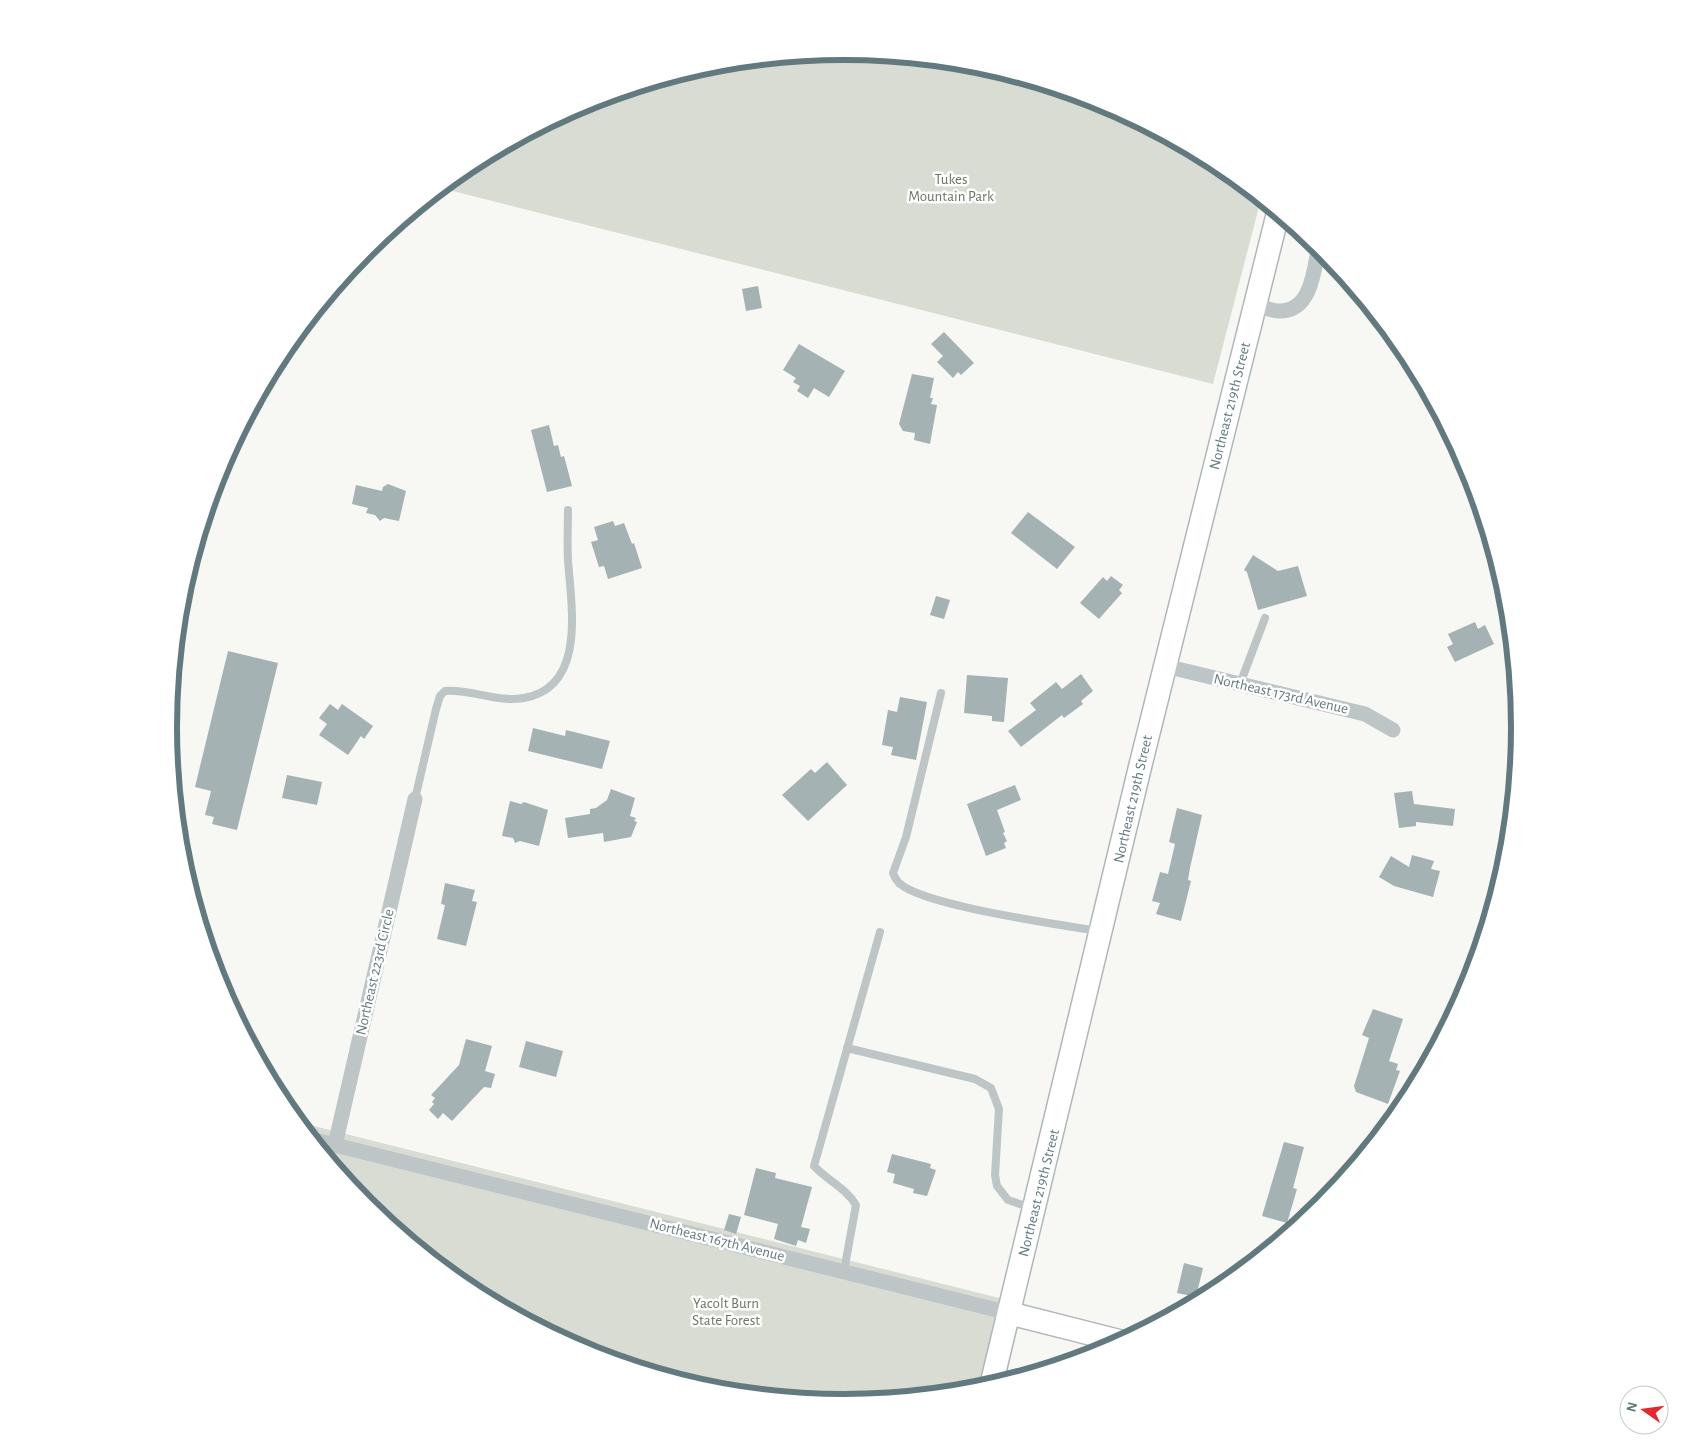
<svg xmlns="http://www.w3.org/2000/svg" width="1689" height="1455" font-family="'Alegreya Sans',sans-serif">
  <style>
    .green { fill: #d9dcd3 }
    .building { fill: #a5b2b4 }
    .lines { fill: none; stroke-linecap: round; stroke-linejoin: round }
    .secondary-casing { stroke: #aeb8ba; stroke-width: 25 }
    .lane { stroke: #bec5c7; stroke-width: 8 }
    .street { stroke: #bec5c7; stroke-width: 15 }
    .secondary { stroke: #fff; stroke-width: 22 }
    .labels { text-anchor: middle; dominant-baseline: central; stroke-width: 5; stroke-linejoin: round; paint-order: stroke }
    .park-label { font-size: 15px; fill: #6b7761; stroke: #fff }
    .street-label { font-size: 15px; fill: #627a7f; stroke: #fff }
    .rim { fill: none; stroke: #627a7f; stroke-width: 6 }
  </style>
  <rect width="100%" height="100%" fill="#f7f7f4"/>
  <g class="green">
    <path d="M845 51 977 64 1104 103 1220 165 1261 199 1213 384 441 188 469 165 586 103 713 64Z"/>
    <path d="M298 1122 1023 1304 1005 1382 976 1391 844 1404 712 1391 585 1352 469 1290 366 1205Z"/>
  </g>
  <g class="building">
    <path d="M758 286 762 308 746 311 742 289Z"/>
    <path d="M944 332 974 363 961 375 958 372 953 378 937 362 943 356 931 344Z"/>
    <path d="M799 344 845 371 829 397 814 388 808 398 797 391 800 386 793 382 796 378 783 370Z"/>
    <path d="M912 374 934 378 930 398H933L931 404 937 405 930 444 914 440 915 433 903 431 899 424Z"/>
    <path d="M549 425 554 446 558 445 561 457 564 456 572 486 547 492 531 430Z"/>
    <path d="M388 484 406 491 399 521 384 518 380 521 375 515 366 513 368 508 352 504 356 485 382 491 383 487Z"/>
    <path d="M1028 512 1075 547 1057 569 1011 533Z"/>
    <path d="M613 521 615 526 624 523 632 544 634 543 642 568 608 579 604 566 599 567 591 542 598 540 594 527Z"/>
    <path d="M1253 555 1278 571 1298 566 1307 596 1258 610 1247 572 1244 570Z"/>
    <path d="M1111 576 1123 585 1119 590 1122 593 1099 619 1080 603 1103 577 1107 581Z"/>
    <path d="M936 596 950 600 944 619 930 615Z"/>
    <path d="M1475 622 1478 629 1485 625 1494 644 1455 662 1447 647 1453 644 1448 634Z"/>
    <path d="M228 651 278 663 237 830 212 824 214 817 205 815 211 791 195 787Z"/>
    <path d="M1081 674 1093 691 1081 701 1083 704 1064 718 1062 715 1021 747 1008 731 1036 710 1030 703 1056 682 1062 689Z"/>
    <path d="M967 675 1008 678 1004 722 992 721V716L964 713Z"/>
    <path d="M900 697 927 702 916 760 891 755 893 747 882 745 888 710 897 712Z"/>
    <path d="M330 704 338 710 342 704 373 726 364 739 361 736 348 755 319 735 327 724 319 718Z"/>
    <path d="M533 728 565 736 566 730 610 741 602 769 528 751Z"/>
    <path d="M827 762 847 785 808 821 782 795 811 769 815 773Z"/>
    <path d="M287 775 322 782 317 805 282 798Z"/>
    <path d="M1015 785 1021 800 997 810 1005 832 1003 833 1007 841 1004 843 1006 848 986 856 967 804Z"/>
    <path d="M611 789 635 798 630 816 636 818 634 821 637 822 631 837 604 842 603 833 568 838 565 818 590 814V809L596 808 607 800Z"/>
    <path d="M1412 791 1414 804 1455 809 1453 826 1416 822V826L1399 828 1394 793Z"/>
    <path d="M510 801 521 804 524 802 548 810 539 846 520 841 515 843 513 838 502 836Z"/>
    <path d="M1177 808 1202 815 1190 868 1188 880 1191 881 1181 921 1156 914 1160 903 1152 901 1160 872 1168 874 1175 844 1169 842Z"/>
    <path d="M1412 855 1434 861 1431 869 1440 871 1433 897 1394 886 1379 877 1391 856 1409 867Z"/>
    <path d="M445 883 475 890 472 901 477 902 466 946 437 939 445 905 441 904Z"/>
    <path d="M1373 1009 1403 1019 1389 1061 1398 1064 1396 1070 1400 1071 1388 1104 1356 1092 1354 1086 1369 1038 1362 1035Z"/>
    <path d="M466 1039 492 1046 485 1071 495 1074 491 1088 484 1087 452 1121 443 1113 438 1119 429 1110 434 1104 432 1102 435 1098 431 1095 459 1065Z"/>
    <path d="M526 1041 563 1051 556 1077 519 1067Z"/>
    <path d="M1284 1142 1304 1147 1293 1188 1297 1189 1287 1223 1262 1216Z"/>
    <path d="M892 1154 931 1164 930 1168 936 1170 927 1196 913 1193 914 1189 893 1183 895 1174 887 1172Z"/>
    <path d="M756 1168 776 1173 775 1178 812 1187 801 1227 810 1229 806 1243 798 1240 796 1246 774 1239 778 1224 744 1215Z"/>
    <path d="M729 1214 741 1217 736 1234 724 1230Z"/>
    <path d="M1184 1263 1203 1268 1196 1297 1177 1293Z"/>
  </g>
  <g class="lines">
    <g class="secondary-casing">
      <g id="secondary">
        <path d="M1009 1313 1123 1342"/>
        <path d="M991 1386 1140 767 1278 213"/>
      </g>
    </g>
    <g class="lane">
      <path d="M1240 684 1265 618"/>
      <path d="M941 693 906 837 893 873C894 876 896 880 899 883 924 906 1058 924 1097 931"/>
      <path d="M415 799 436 709 440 696 445 691C471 689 498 703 524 698 587 687 571 605 568 560 567 544 568 527 568 510"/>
      <path d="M847 1048 975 1079 991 1088 999 1109 995 1175 997 1186 1008 1200 1032 1208"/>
      <path d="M844 1271 856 1205C847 1189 827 1180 814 1166L880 932"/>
    </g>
    <g class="street">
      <path d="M1255 305C1263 307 1274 312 1282 311 1312 309 1314 269 1319 246"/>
      <path d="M1165 666 1365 714 1393 730"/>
      <path d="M311 1139 1009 1313"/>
      <path d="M335 1145 415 799"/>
    </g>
    <use href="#secondary" class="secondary"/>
  </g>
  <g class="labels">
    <g class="park-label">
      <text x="951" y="179">Tukes<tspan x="951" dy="17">Mountain Park</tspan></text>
      <text x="726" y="1303">Yacolt Burn<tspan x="726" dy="17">State Forest</tspan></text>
    </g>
    <g class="street-label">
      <text transform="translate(1230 406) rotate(-76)">Northeast 219th Street</text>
      <text transform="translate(1281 694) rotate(13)">Northeast 173rd Avenue</text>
      <text transform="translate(1133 799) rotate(-77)">Northeast 219th Street</text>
      <text transform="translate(375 972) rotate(-77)">Northeast 223rd Circle</text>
      <text transform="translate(1039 1193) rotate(-76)">Northeast 219th Street</text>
      <text transform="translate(717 1240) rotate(14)">Northeast 167th Avenue</text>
    </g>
  </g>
  <path d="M0 0H1689V1455H0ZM177 727a667 667 0 1 1 1334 0a667 667 0 1 1-1334 0Z" fill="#fff" fill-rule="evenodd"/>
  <path class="rim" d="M177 727a667 667 0 1 1 1334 0a667 667 0 1 1-1334 0Z"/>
  <g transform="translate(1644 1410) rotate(284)"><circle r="24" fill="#ffffff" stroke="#c0cacc"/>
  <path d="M0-4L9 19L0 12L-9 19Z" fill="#e3292d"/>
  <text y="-8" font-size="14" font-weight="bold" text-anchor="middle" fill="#627a7f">N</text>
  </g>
</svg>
